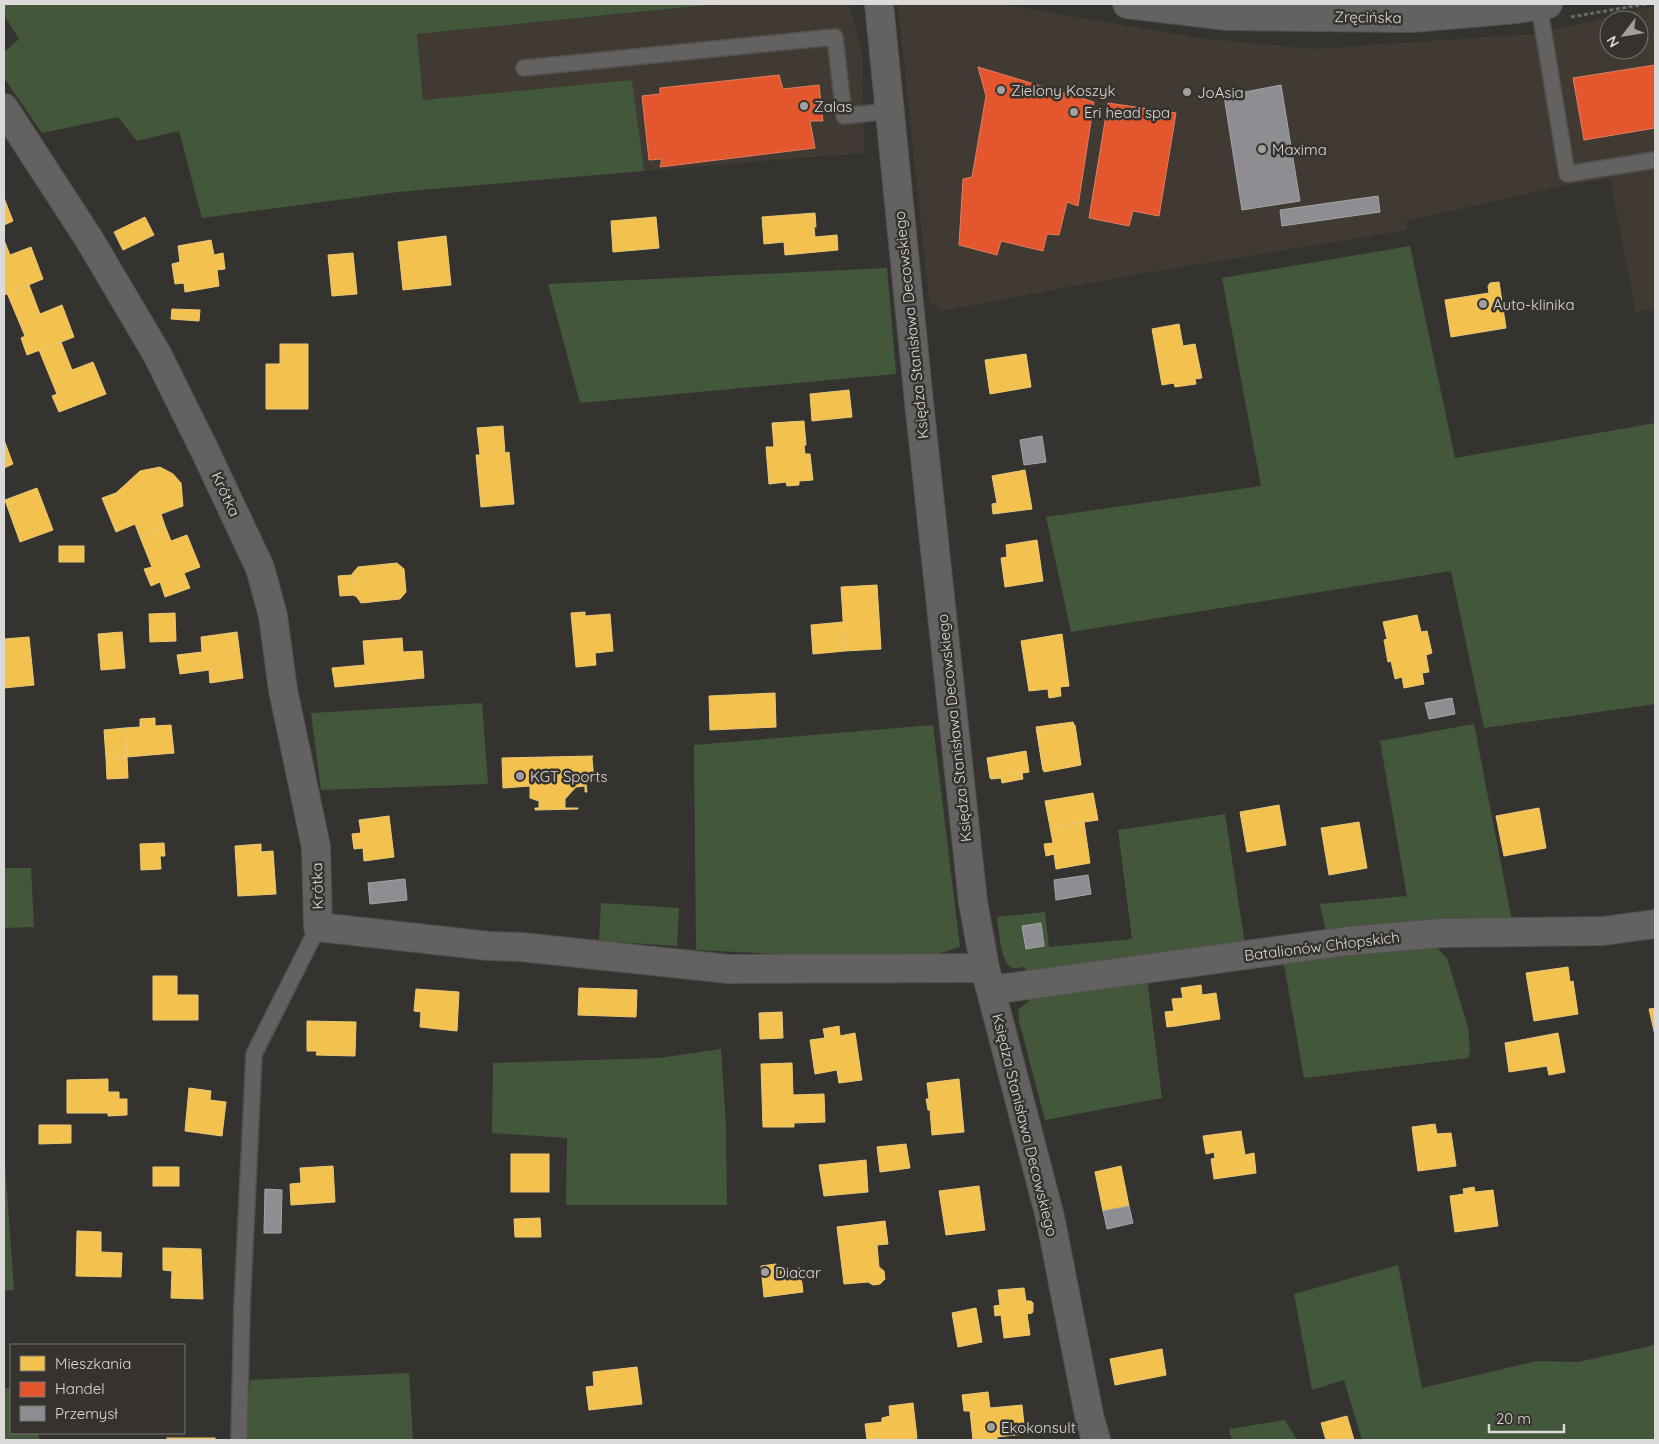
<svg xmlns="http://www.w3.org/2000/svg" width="1659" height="1444" font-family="Quicksand,sans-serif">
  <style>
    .built { fill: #413a33; fill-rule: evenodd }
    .green { fill: #43583a }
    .homes { fill: #f2c14e; stroke: #ebc877 }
    .shops { fill: #e4572e; stroke: #e27e61 }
    .industry { fill: #8d8d92; stroke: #a5a4a7 }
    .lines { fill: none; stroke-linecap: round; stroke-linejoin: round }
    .service-casing { stroke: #52504e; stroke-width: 18 }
    .minor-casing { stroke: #52504e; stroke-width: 30 }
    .tertiary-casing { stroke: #52504e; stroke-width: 30 }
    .path { stroke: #6b6967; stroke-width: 3; stroke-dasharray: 4 2.5; stroke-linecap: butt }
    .service { stroke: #636260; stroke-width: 15 }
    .minor { stroke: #636260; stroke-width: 28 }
    .tertiary { stroke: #636260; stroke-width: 28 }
    .poi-dot { fill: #a2a09d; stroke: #36332f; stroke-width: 2 }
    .labels { text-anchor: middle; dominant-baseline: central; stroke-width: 5; stroke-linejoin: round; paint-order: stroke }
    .street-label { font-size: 15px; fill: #dcdad8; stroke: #36332f }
    .poi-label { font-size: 15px; fill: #dcdad8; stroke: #36332f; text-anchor: start }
  </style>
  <rect width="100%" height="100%" fill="#353330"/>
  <g class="built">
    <path d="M728 4H849L862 53 864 153 644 171 632 80 423 100 417 34Z"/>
    <path d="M898 4H1001L1199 38 1313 49 1535 34 1655 6V309L1636 312 1610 179 1567 185 1406 221 1407 230 1128 276 941 311 929 301ZM1609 20H1639V50H1609Z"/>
  </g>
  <g class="green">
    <path d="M4 4H719L417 34 423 100 632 80 644 171 398 192 202 218 179 131 137 141 118 117 42 133 4 78V52L19 39 4 15Z"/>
    <path d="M1410 246 1455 458 1655 423V704L1484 728 1451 571 1071 632 1046 517 1261 486 1222 278Z"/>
    <path d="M887 268 896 374 580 403 548 284Z"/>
    <path d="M482 703 488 784 321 790 311 713Z"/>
    <path d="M1474 724 1512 921 1327 937 1320 904 1407 896 1380 741Z"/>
    <path d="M933 725 960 947 937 954 907 955 902 960 696 950 694 745Z"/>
    <path d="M1225 814 1245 944 1026 973 1025 967C1021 967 1016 969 1013 968 1000 965 999 928 997 917L1045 912 1049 947 1132 939 1118 830Z"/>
    <path d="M4 868H31L34 927 4 928Z"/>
    <path d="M601 903 679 908 677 946 599 941Z"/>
    <path d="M1433 944 1447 958 1452 975 1468 1027 1470 1051 1468 1058 1304 1078 1283 959Z"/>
    <path d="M1147 978 1162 1098 1045 1120 1019 1021 1018 1010 1029 1001V995Z"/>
    <path d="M721 1049 726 1126 727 1205H566L567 1138 492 1133 493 1063 659 1058Z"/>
    <path d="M4 1147 5 1164 14 1290H4Z"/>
    <path d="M1398 1265 1422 1388 1537 1361 1578 1362 1655 1345V1440H1362L1344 1380 1312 1390 1294 1294Z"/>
    <path d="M409 1373 413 1440H246L250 1380Z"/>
    <path d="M4 1388H11V1433H39V1440H4Z"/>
    <path d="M1285 1420 1297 1440H1232L1229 1429Z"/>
  </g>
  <g class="homes">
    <path d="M4 198 13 221 4 225Z"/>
    <path d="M815 213 816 227H814L815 237 837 235 838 250 785 255 784 242 764 244 762 217Z"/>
    <path d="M145 217 154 235 123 250 114 232Z"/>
    <path d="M656 217 659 248 613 252 611 221Z"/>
    <path d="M446 236 451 285 403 290 398 242Z"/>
    <path d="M4 240 10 255 31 247 43 279 4 295Z"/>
    <path d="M211 240 214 255 223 253 225 269 217 270 219 286 185 292 184 283 175 284 172 264 180 262 178 246Z"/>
    <path d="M353 253 357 294 332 296 328 255Z"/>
    <path d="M1499 282 1506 328 1451 337 1445 300 1489 293 1488 286 1490 283Z"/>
    <path d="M29 285 40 314 62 305 74 337 27 355 21 338 25 336 7 293Z"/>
    <path d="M172 309 200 310 199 321 171 319Z"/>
    <path d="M1179 324 1183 346 1195 344 1202 378 1195 379 1196 384 1175 387 1174 383 1162 385 1152 329Z"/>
    <path d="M61 342 72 370 93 362 106 394 59 412 52 396 57 394 39 350Z"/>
    <path d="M280 344H308V409H266V364H280Z"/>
    <path d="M1026 354 1031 387 990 394 985 360Z"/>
    <path d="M849 390 852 417 812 421 810 394Z"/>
    <path d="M804 421 806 445 804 446 805 454H810L813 480 799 481V485L787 486 786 482 769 484 766 447H774L772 423Z"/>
    <path d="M503 426 505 453 509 452 514 504 481 507 476 455H480L477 428Z"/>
    <path d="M4 440 13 464 4 468Z"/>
    <path d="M160 467 173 474 181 483 183 506 161 514 165 526 140 537 135 524 116 532 102 498 116 493 140 471Z"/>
    <path d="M1025 470 1032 509 993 514 992 504 997 503 992 476Z"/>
    <path d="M37 488 53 530 20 542 5 500Z"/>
    <path d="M165 526 171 541 187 535 200 567 184 573 190 588 165 597 160 582 151 586 144 569 152 567 140 537Z"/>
    <path d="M1037 540 1043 581 1005 587 1001 558 1007 557 1006 545Z"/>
    <rect x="59" y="546" width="25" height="16"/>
    <path d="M397 563 404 569 406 592 400 599 361 603 356 596H354L352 574 358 567Z"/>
    <path d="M352 575 354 595 340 596 338 576Z"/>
    <path d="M877 585 881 649 845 651 841 587Z"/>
    <path d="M585 612V616L610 614 613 651 595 653 596 665 576 667 571 613Z"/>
    <path d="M175 613 176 641 150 642 149 614Z"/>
    <path d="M1417 615 1421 632 1427 631 1432 653 1426 655 1429 672 1422 673 1424 684 1404 688 1402 677 1395 679 1391 661 1388 662 1384 640 1387 639 1383 622Z"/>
    <path d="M843 622 845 651 813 654 811 625Z"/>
    <path d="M122 632 125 668 101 670 98 634Z"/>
    <path d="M237 632 243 678 210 683 209 670 180 674 177 655 202 652 201 637Z"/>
    <path d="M1062 634 1069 686 1060 687 1061 696 1049 698 1048 689 1029 691 1021 641Z"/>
    <path d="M29 637 34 685 4 688V639Z"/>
    <path d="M402 638 403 652 422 651 424 678 335 687 332 668 365 665 363 641Z"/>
    <path d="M775 693 776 727 710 730 709 696Z"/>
    <path d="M155 718V726L171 725 174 753 127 757 125 728 140 727V719Z"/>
    <path d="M1073 722 1074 725 1037 731 1043 770 1036 727Z"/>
    <path d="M1075 725 1081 765 1044 772 1037 731Z"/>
    <path d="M125 728 127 757 106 758 104 730Z"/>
    <path d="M1026 751 1029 772 990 778 987 758Z"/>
    <path d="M593 756 592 758 594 781H592V775H585L587 792H585V786L576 787 565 799V808H578V809L535 810V808H539V801L530 798V786L503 788 502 758Z"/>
    <path d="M127 757 128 778 107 779 106 758Z"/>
    <path d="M1022 773 1023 779 1002 783 1001 778 991 779V778Z"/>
    <path d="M1093 793 1098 820 1050 827 1045 801Z"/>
    <path d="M1279 805 1286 845 1247 852 1240 812Z"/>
    <path d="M1539 808 1546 848 1504 856 1496 816Z"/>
    <path d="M389 816 394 857 364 861 363 848 354 849 352 834 361 833 359 820Z"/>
    <path d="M1084 822 1090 863 1056 869 1054 854 1046 856 1044 844 1053 843 1050 827Z"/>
    <path d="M1359 822 1367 868 1329 875 1321 828Z"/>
    <path d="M164 843 165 856H160L161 869 141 870 140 844Z"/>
    <path d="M261 844V852L273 851 276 894 238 896 235 846Z"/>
    <path d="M1568 967 1570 982 1573 981 1578 1014 1534 1021 1526 973Z"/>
    <path d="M153 976H177V995H198V1020H153Z"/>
    <path d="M1201 985 1202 995 1216 993 1220 1019 1176 1026 1172 999 1183 998 1181 988Z"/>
    <path d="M579 988 637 990 636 1017 578 1015Z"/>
    <path d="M416 989 459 992 457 1031 420 1027 421 1012 414 1011Z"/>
    <path d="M1655 1008V1035L1649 1009Z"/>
    <path d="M1174 1011 1176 1026 1167 1027 1165 1012Z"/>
    <path d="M782 1012 783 1038 760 1039 759 1013Z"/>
    <path d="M307 1021 356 1022 355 1056 316 1055 317 1051H307Z"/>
    <path d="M839 1026 840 1036 855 1033 862 1080 839 1083 837 1070 815 1074 810 1040 825 1038 823 1029Z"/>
    <path d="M1558 1033 1565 1072 1549 1075 1547 1066 1509 1072 1505 1043Z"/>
    <path d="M792 1063 793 1095 824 1094 825 1122 794 1123V1127H763L761 1064Z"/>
    <path d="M108 1079V1092H119V1099H127V1115L108 1116V1113H67V1080Z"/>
    <path d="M959 1079 964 1132 932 1135 930 1110H928L926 1099H929L927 1083Z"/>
    <path d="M189 1088 211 1091 210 1100 226 1102 222 1136 185 1131Z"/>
    <path d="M1435 1124 1437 1134 1451 1133 1456 1166 1418 1171 1412 1127Z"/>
    <path d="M39 1125H71V1143L39 1144Z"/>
    <path d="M1241 1131 1245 1155 1254 1153 1256 1173 1214 1179 1211 1159 1215 1158 1214 1152 1206 1154 1203 1136Z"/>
    <path d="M906 1144 910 1168 880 1172 877 1147Z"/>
    <rect x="511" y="1154" width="38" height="38"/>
    <path d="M866 1160 868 1192 824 1196 819 1165Z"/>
    <path d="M333 1166 335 1202 291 1205 290 1184 301 1183 300 1168Z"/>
    <path d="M1121 1166 1129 1206 1103 1211 1095 1172Z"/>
    <rect x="153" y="1167" width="26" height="19"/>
    <path d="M979 1186 985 1230 946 1235 939 1191Z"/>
    <path d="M1474 1187 1475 1192 1493 1190 1498 1226 1455 1232 1450 1196 1464 1194 1463 1189Z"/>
    <path d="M540 1218 541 1237H515L514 1219Z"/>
    <path d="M885 1221 888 1244 877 1245 879 1267 884 1271 885 1279 880 1284 873 1285 868 1282 844 1284 837 1227Z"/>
    <path d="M77 1231 101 1232V1252L122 1253 121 1277 76 1276Z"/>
    <path d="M163 1248 201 1249 203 1299 171 1298 172 1271 163 1270Z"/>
    <path d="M776 1264V1271L800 1268 803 1292 764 1297 761 1266Z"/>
    <path d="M1024 1288 1026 1301H1031L1033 1303V1311L1032 1313 1027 1314 1030 1335 1004 1338 1001 1315 995 1316 994 1306 1000 1305 998 1290Z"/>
    <path d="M976 1308 982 1342 958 1347 952 1313Z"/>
    <path d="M1162 1349 1166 1375 1115 1385 1110 1359Z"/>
    <path d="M637 1367 642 1404 589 1410 586 1387 594 1386 593 1372Z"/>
    <path d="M988 1392 990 1408 1022 1405 1025 1434 997 1437V1440H973L970 1411H964L962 1395Z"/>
    <path d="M913 1403 917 1438 912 1440H867L865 1424 882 1422V1418L890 1416 889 1406Z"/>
    <path d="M1347 1416 1354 1440H1326L1321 1423Z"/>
    <rect x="167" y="1438" width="48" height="2"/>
  </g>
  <g class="shops">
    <path d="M1655 65V128L1584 140 1573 78Z"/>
    <path d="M978 67 1094 102 1078 206 1067 202 1059 235 1047 234 1043 251 1001 241 997 255 959 245 963 179 972 177 986 96Z"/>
    <path d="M779 75 783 89 819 85 823 121H810L815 148 660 167 662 159 649 160 642 96 660 94V88Z"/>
    <path d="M1108 103 1176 113 1159 216 1133 211 1129 226 1089 218Z"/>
  </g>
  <g class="industry">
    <path d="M1281 85 1300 201 1242 210 1224 96Z"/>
    <path d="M1378 196 1380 212 1282 226 1280 210Z"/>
    <path d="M1042 436 1046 462 1024 465 1020 440Z"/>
    <path d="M1452 698 1455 714 1429 719 1425 703Z"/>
    <path d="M1088 875 1091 894 1056 900 1054 880Z"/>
    <path d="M405 879 407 900 370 904 368 883Z"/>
    <path d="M1041 923 1044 946 1026 949 1022 926Z"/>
    <path d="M265 1189 282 1190 281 1233H264Z"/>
    <path d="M1129 1206 1133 1223 1107 1229 1103 1211Z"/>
  </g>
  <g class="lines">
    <g class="service-casing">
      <g id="service">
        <path d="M1539 5 1567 174 1655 160"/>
        <path d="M524 68 835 37 844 116 890 111"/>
        <path d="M239 1440 242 1307 254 1054 318 927"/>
      </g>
    </g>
    <g class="minor-casing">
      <g id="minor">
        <path d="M879 4 919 402 973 902 985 968 1050 1217 1089 1415 1096 1440"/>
        <path d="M4 108 89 239 157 354 205 451 260 568 273 616 283 690 316 847 318 927 489 946 521 947 729 969 985 968"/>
        <path d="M991 990 1348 941 1442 933 1603 931 1655 924"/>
      </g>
    </g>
    <g class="tertiary-casing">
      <path id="tertiary" d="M1127 4 1228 16 1412 18 1517 9 1548 4"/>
    </g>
    <path class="path" d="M1571 17 1646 4"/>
    <use href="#service" class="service"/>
    <use href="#minor" class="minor"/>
    <use href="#tertiary" class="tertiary"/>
  </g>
  <g class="poi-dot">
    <circle cx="1001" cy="90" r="5"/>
    <circle cx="1187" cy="92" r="5"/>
    <circle cx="804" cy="106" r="5"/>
    <circle cx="1074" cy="112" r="5"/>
    <circle cx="1262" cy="149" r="5"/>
    <circle cx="1483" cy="304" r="5"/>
    <circle cx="520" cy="776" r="5"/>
    <circle cx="765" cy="1272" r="5"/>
    <circle cx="991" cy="1427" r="5"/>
  </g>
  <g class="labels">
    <g class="street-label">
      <text transform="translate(1368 17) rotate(1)">Zręcińska</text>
      <text transform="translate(911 325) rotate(-96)">Księdza Stanisława Decowskiego</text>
      <text transform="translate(226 494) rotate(65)">Krótka</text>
      <text transform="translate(954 728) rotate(-96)">Księdza Stanisława Decowskiego</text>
      <text transform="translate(317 886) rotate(-91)">Krótka</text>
      <text transform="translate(1322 946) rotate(-7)">Batalionów Chłopskich</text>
      <text transform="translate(1025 1125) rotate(76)">Księdza Stanisława Decowskiego</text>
    </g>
    <g class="poi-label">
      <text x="1011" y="90">Zielony Koszyk</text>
      <text x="1197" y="92">JoAsia</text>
      <text x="814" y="106">Zalas</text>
      <text x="1084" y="112">Eri head spa</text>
      <text x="1272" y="149">Maxima</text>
      <text x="1493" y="304">Auto-klinika</text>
      <text x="530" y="776">KGT Sports</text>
      <text x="775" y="1272">Diacar</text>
      <text x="1001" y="1427">Ekokonsult</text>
    </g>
  </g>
  <rect width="1659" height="1444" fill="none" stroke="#dcdad8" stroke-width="10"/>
  <rect x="10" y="1344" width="175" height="90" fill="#36332f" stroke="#787673"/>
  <rect x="20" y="1356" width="25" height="15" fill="#f2c14e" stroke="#787673"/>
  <text x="55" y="1369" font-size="15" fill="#dcdad8">Mieszkania</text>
  <rect x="20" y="1382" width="25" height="15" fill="#e4572e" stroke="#787673"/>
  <text x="55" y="1394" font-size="15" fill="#dcdad8">Handel</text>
  <rect x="20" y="1406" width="25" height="15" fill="#8d8d92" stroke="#787673"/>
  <text x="55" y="1419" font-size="15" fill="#dcdad8">Przemysł</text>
  <g transform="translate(1624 35) rotate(239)"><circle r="24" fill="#36332f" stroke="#787673"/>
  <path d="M0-4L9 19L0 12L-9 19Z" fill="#a2a09d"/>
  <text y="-8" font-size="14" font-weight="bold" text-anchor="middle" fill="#dcdad8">N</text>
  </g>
  <path d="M1489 1424v8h75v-8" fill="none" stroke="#dcdad8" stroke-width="2.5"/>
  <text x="1496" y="1424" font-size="15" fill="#dcdad8" stroke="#36332f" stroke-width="4" paint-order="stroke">20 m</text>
</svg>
